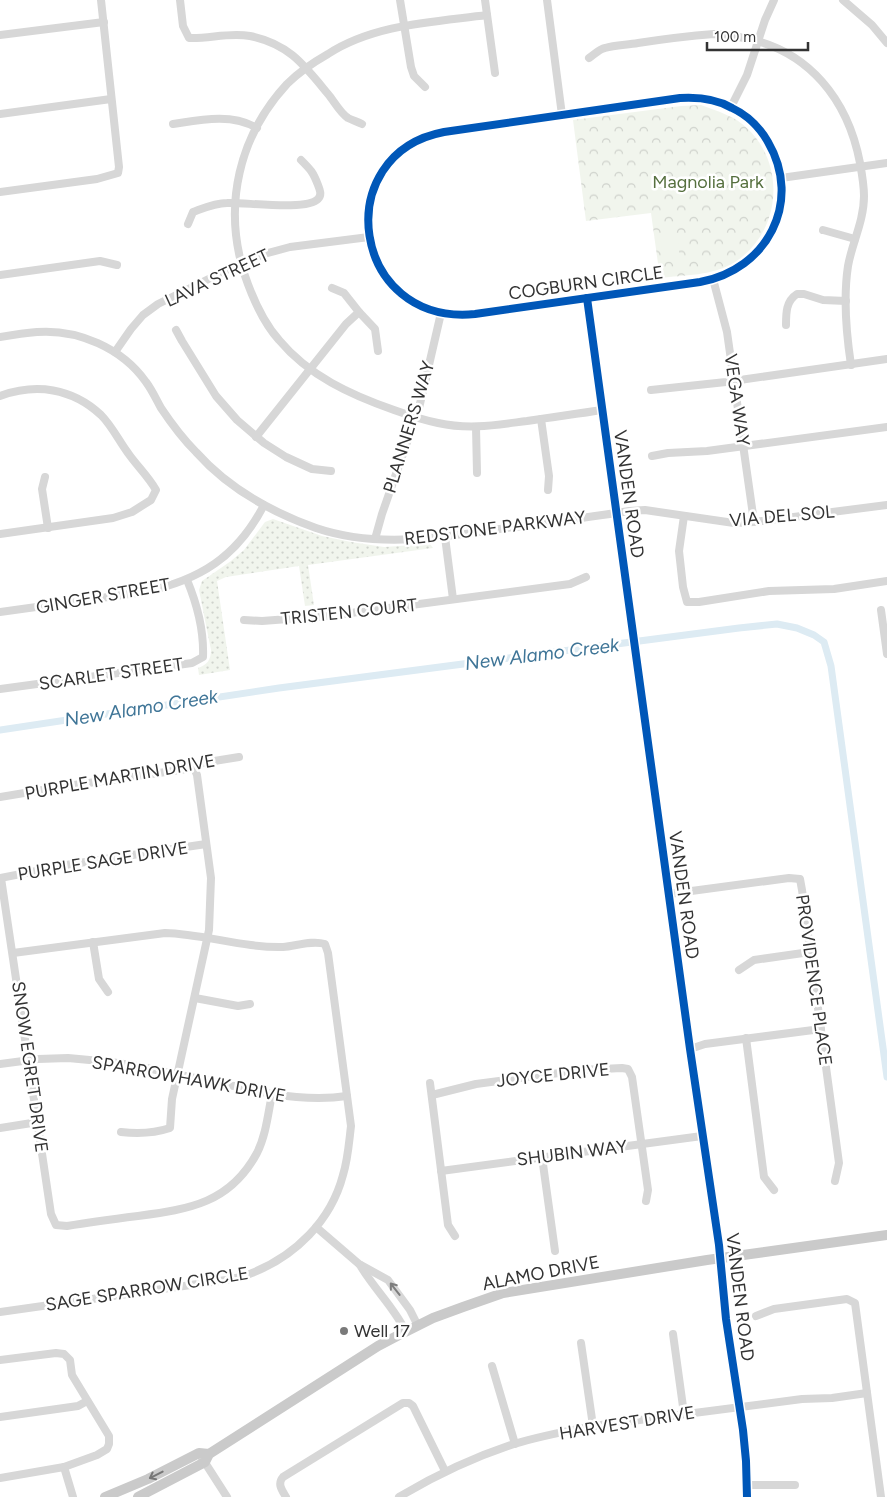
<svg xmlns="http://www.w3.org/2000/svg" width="887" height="1497" font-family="Figtree,sans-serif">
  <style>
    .grass { fill: url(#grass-dots) }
    .park { fill: url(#park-crowns) }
    .pitch { fill: #f1f5ed }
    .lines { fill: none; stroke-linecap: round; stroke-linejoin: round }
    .canal { stroke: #ddebf3; stroke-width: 7 }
    .minor { stroke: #d7d7d7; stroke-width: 8 }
    .major { stroke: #cacaca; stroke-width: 10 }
    .cycleway-casing { stroke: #fff; stroke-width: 11 }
    .cycleway { stroke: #0057b8; stroke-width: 8 }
    .oneway { stroke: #7d7d7d }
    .oneway2 { stroke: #777 }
    .poi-dot { fill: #7a7a7a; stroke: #fff; stroke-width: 2 }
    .labels { text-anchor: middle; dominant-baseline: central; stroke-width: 5; stroke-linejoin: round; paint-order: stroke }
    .park-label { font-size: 18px; fill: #56703f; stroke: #fff }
    .street-label { font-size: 18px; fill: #333; stroke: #fff }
    .poi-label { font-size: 18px; fill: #333; stroke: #fff; text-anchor: start }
    .water-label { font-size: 19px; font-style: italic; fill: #3f7597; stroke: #fff }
  </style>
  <defs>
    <pattern id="grass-dots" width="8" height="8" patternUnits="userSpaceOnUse" patternTransform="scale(1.25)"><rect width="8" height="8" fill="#f1f5ed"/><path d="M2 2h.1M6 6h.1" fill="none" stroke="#cfd2cc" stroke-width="1.8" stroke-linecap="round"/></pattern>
    <pattern id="park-crowns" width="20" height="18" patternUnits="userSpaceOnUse" patternTransform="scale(1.25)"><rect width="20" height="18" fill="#f1f5ed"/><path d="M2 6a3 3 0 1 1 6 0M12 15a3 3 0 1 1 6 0" fill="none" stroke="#cfd2cc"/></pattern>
  </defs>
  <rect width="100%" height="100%" fill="#fff"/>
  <path class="grass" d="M273 519 322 536 351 542 384 547 430 544 433 548 308 565 314 605 305 606 299 566 226 577 217 581 230 670 199 675 198 668C207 665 211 660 211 650L199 590 202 581 231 561 244 550 265 522Z"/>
  <path class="park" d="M701 105C717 111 735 116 748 129 787 167 780 233 735 262 713 276 684 275 660 278L651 213 586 221 573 120 681 106Z"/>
  <path class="pitch" d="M677 233 680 260 664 262 660 235Z"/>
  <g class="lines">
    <path class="canal" d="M0 730 279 688 739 628 777 624 797 628 814 635 824 642 831 666 887 1077"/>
    <g class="minor">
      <path d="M180 0 183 26 189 38C209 39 229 32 250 36 289 44 304 65 328 94 334 101 340 113 348 118 352 120 358 122 362 124"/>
      <path d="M400 0 411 67 414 76 425 87"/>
      <path d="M485 0 495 73"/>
      <path d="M547 0 562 115"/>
      <path d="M843 0 872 25 887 43"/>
      <path d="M487 15C434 22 374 24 328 54 314 62 299 72 287 84 239 136 223 205 244 273 252 297 262 321 279 340 309 376 351 395 394 410 408 415 423 420 438 423 470 430 496 425 527 421 552 417 577 414 602 410"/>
      <path d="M0 35 104 22"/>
      <path d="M589 58C594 55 599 49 605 48 615 45 627 45 638 43 664 39 688 36 714 34 724 34 734 36 744 38 809 50 848 100 860 163 862 174 864 185 864 196 864 221 852 243 848 266 843 299 846 332 851 365"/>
      <path d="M680 98C697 97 717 99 732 108 747 115 760 128 768 142 803 202 767 270 700 282L475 314C351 326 328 154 444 132Z"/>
      <path d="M731 107 747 75 765 20 774 0"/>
      <path d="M0 114 111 99"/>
      <path d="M173 124C200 120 231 113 257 128"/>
      <path d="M781 178 887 163"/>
      <path d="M0 192 97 179 118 173 119 167 101 0"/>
      <path d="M188 224 193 212C204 208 215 203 227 203 244 202 307 211 318 199 322 195 320 190 318 185 313 172 311 170 301 160"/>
      <path d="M823 230 855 239"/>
      <path d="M0 275 100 261 117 265"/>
      <path d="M713 279 727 332 754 522"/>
      <path d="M332 288 344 293 359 312 375 329 378 351"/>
      <path d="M587 298 690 1049 719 1245 726 1319 743 1430 746 1461 747 1497"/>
      <path d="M786 325C786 313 786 301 797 294H804L823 300 846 301"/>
      <path d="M176 330 182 341 216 396 237 420 264 443 286 457 312 469 331 471"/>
      <path d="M0 337C12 335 25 333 37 332 78 329 122 348 146 382 152 390 156 399 161 408 171 423 183 439 196 452 228 488 271 512 316 528 381 550 448 536 514 527 552 522 591 517 629 511L645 510 734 523 754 522 887 505"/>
      <path d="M115 352 131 329 143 315 158 304 241 263 264 254 290 247 369 237"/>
      <path d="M651 390 726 382 887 359"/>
      <path d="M0 396C36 383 72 388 101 415 112 426 119 441 128 453 137 466 148 476 156 490L151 500 132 512 113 518 0 534"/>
      <path d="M541 419 549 476 548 490"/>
      <path d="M476 427 477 473"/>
      <path d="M256 437 346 324 359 312"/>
      <path d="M652 456 668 453 707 451 887 427"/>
      <path d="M45 477 42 489 48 528"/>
      <path d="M684 516 679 551 683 587 687 602H699L769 591 834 589 887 581"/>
      <path d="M445 537 453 599"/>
      <path d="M375 539 382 514 419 408 441 313"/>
      <path d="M881 610 887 654"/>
      <path d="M0 612 144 592C200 580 237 557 264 505"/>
      <path d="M244 620 262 621 328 616 570 584 586 577"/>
      <path d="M0 689 192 663 203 657C204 631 197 604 187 580"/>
      <path d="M0 797 60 787 194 768 202 763 239 757"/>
      <path d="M0 878 72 864 206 844"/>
      <path d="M1 878 51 1214 56 1225 67 1226C91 1222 114 1219 138 1216 190 1209 230 1203 257 1153 266 1135 268 1114 272 1094"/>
      <path d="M669 894 789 878 800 879 802 890 839 1163 835 1181"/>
      <path d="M93 942 99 979 108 992"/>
      <path d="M739 970 754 960 810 952"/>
      <path d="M195 998 238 1006 250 1004"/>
      <path d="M746 1038 764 1177 774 1190"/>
      <path d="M690 1049 705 1044 821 1029"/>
      <path d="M0 1064 38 1059 68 1058 111 1062 137 1066 272 1094C297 1098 322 1100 347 1096"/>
      <path d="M430 1083 448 1225 455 1236"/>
      <path d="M432 1095 476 1084 582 1070 622 1068 628 1069 632 1077 648 1190 646 1201"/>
      <path d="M0 1128 38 1122"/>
      <path d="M121 1132C138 1134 155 1133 170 1128L172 1099 209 930 211 878 197 775 194 768"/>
      <path d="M542 1157 555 1251"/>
      <path d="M441 1171 702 1136"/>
      <path d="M316 1227 359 1264 388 1280 410 1310 418 1326"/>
      <path d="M360 1265C374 1289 394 1307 406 1332"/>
      <path d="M0 1312 226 1280C234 1278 244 1277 252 1273 295 1256 331 1221 343 1175 348 1159 349 1142 351 1126L328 953 325 944C312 940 296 946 283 947 243 948 204 934 165 933L13 953"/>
      <path d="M756 1316 774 1309 847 1299 855 1303 881 1497"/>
      <path d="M673 1334 684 1414"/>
      <path d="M581 1343 593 1426"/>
      <path d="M0 1360 56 1353 64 1354 70 1360 72 1375 109 1436V1444L107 1449 97 1455 64 1467 0 1478"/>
      <path d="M492 1366 515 1444"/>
      <path d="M0 1417 78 1406 87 1401"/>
      <path d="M202 1458 227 1497"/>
      <path d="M64 1467 73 1497"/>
      <path d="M747 1485H795"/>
      <path d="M286 1497C282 1490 277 1484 283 1477L403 1403H409L413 1406 445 1471"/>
      <path d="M399 1497C436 1475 474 1457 514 1444 540 1436 567 1431 593 1426L802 1399 832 1398 867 1393"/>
    </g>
    <g class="major">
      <path d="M105 1497 148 1479 199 1453 209 1454"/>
      <path d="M138 1497 205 1462 209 1454 378 1346 397 1336 433 1318 463 1307 503 1293 707 1260 887 1235"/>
    </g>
    <g class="cycleway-casing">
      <g id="cycleway">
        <path d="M680 98C697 97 717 99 732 108 747 115 760 128 768 142 803 202 767 270 700 282L475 314C351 326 328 154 444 132Z"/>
        <path d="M587 298 690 1049 719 1245 726 1319 743 1430 746 1461 747 1497"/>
      </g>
    </g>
    <use href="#cycleway" class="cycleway"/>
  </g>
  <defs><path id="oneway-shaft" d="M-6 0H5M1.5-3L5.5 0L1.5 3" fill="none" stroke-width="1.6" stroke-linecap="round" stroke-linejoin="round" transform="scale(1.25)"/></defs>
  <use class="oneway" href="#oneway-shaft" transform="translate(395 1289) rotate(-128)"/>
  <use class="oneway2" href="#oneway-shaft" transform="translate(156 1475) rotate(153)"/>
  <circle class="poi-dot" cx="344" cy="1331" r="5"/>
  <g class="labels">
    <g class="park-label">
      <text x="708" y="182">Magnolia Park</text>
    </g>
    <g class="street-label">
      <text transform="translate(217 278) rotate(-25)">LAVA STREET</text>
      <text transform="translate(586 283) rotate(-8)">COGBURN CIRCLE</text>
      <text transform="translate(737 400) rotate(82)">VEGA WAY</text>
      <text transform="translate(409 427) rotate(-73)">PLANNERS WAY</text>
      <text transform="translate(629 494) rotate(82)">VANDEN ROAD</text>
      <text transform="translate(782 516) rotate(-5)">VIA DEL SOL</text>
      <text transform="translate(495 528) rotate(-7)">REDSTONE PARKWAY</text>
      <text transform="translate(103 596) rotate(-10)">GINGER STREET</text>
      <text transform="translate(349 612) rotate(-6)">TRISTEN COURT</text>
      <text transform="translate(111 674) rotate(-8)">SCARLET STREET</text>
      <text transform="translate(120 777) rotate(-10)">PURPLE MARTIN DRIVE</text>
      <text transform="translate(103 861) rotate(-9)">PURPLE SAGE DRIVE</text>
      <text transform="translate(684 895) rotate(82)">VANDEN ROAD</text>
      <text transform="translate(814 980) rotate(82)">PROVIDENCE PLACE</text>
      <text transform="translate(30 1067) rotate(82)">SNOW EGRET DRIVE</text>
      <text transform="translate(553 1075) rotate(-6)">JOYCE DRIVE</text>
      <text transform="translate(189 1079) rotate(10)">SPARROWHAWK DRIVE</text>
      <text transform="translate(572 1153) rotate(-7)">SHUBIN WAY</text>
      <text transform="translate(541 1273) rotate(-11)">ALAMO DRIVE</text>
      <text transform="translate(147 1289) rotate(-9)">SAGE SPARROW CIRCLE</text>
      <text transform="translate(740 1297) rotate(83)">VANDEN ROAD</text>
      <text transform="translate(627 1423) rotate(-9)">HARVEST DRIVE</text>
    </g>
    <g class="poi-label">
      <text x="354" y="1331">Well 17</text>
    </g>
    <g class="water-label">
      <text transform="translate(542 654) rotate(-7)">New Alamo Creek</text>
      <text transform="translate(141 708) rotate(-9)">New Alamo Creek</text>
    </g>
  </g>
  <path d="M707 42v8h101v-8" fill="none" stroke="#333333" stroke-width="2.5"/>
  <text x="714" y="42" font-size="15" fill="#333333" stroke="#ffffff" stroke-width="4" paint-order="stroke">100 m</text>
</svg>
